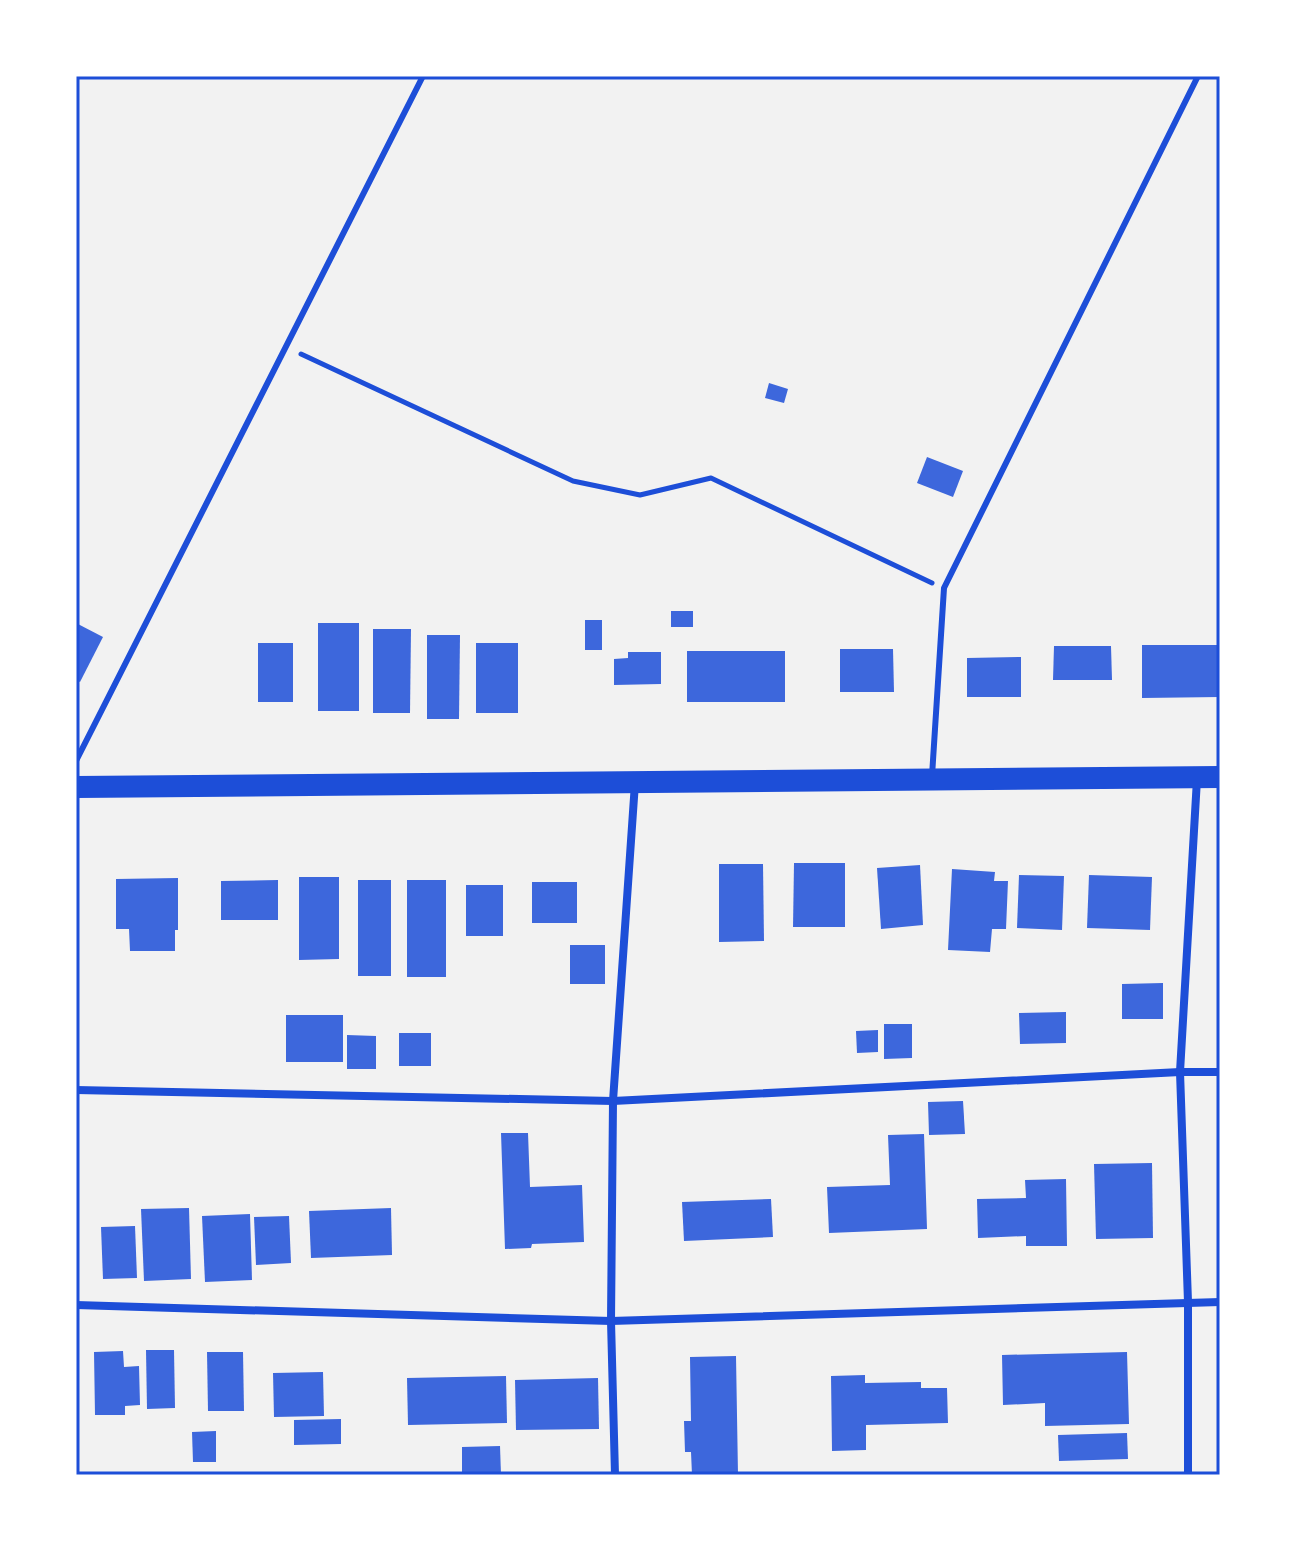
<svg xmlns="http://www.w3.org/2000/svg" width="1296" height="1551" font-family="Cabin,sans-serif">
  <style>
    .building { fill: #3d67dc }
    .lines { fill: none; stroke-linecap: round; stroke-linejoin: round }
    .path { stroke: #1d4ed8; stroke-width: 5 }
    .service { stroke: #1d4ed8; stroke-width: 6 }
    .minor { stroke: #1d4ed8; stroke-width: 8 }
    .trunk { stroke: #1d4ed8; stroke-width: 22 }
    .neatline { fill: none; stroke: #1d4ed8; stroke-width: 3 }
  </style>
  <rect width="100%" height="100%" fill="#f2f2f2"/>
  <g class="building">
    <path d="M769 383 788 389 784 403 765 398Z"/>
    <path d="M927 457 963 471 953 497 917 483Z"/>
    <rect x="671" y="611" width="22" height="16"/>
    <rect x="585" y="620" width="17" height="30"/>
    <path d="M76 623 103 637 80 682 76 680Z"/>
    <rect x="318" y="623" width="41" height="88"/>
    <path d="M373 629H411L410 713H373Z"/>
    <path d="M427 635H460L459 719H427Z"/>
    <rect x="258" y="643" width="35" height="59"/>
    <rect x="476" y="643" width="42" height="70"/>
    <path d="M1142 645H1220V697L1142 698Z"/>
    <path d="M1054 646H1111L1112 680H1053Z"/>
    <path d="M840 649H893L894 692H840Z"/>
    <rect x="687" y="651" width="98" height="51"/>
    <path d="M628 652H661V684L614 685V659L628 658Z"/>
    <path d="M1021 657V697H967V658Z"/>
    <path d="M794 863H845V927H793Z"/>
    <path d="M719 864H763L764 941 719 942Z"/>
    <path d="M920 865 923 925 881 929 877 868Z"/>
    <path d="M952 869 995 872 994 881H1008L1006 929H992L990 952 948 950Z"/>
    <path d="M1019 875 1064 876 1062 930 1017 928Z"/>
    <path d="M1089 875 1152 877 1150 930 1087 928Z"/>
    <path d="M299 877H339V959L299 960Z"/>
    <path d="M178 878V930H175V951H130L129 929H116V879Z"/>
    <path d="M278 880V920H221V881Z"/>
    <rect x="358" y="880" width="33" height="96"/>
    <rect x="407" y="880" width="39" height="97"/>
    <rect x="532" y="882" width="45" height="41"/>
    <rect x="466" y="885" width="37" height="51"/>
    <rect x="570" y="945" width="35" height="39"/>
    <path d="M1163 983V1019H1122V984Z"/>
    <path d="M1066 1012V1043L1020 1044 1019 1013Z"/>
    <rect x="286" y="1015" width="57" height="47"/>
    <path d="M884 1024H912V1058L884 1059Z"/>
    <path d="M878 1030V1052L857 1053 856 1031Z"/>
    <rect x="399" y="1033" width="32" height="33"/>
    <path d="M347 1035 376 1036V1069H347Z"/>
    <path d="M963 1101 965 1134 929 1135 928 1102Z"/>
    <path d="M501 1133H528L530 1187 582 1185 584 1242 532 1244 531 1248 505 1249Z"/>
    <path d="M924 1134 927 1229 829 1233 827 1187 890 1185 888 1135Z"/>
    <path d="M1152 1163 1153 1238 1096 1239 1094 1164Z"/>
    <path d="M1066 1179 1067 1246H1026V1236L978 1238 977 1199 1026 1198 1025 1180Z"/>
    <path d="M771 1199 773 1237 684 1241 682 1202Z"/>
    <path d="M189 1208 191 1279 144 1281 141 1209Z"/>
    <path d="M391 1208 392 1255 311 1258 309 1211Z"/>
    <path d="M250 1214 252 1280 205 1282 202 1216Z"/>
    <path d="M289 1216 291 1263 256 1265 254 1217Z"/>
    <path d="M135 1226 137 1278 103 1279 101 1227Z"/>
    <path d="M146 1350H174L175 1408 147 1409Z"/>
    <path d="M123 1351 124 1367 139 1366 140 1405 125 1406V1415H95L94 1352Z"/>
    <path d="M207 1352H243L244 1411H208Z"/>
    <path d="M1127 1352 1129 1424 1045 1426V1403L1003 1405 1002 1355Z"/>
    <path d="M736 1356 738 1475H692L691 1452H685L684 1421H691L690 1357Z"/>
    <path d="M323 1372 324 1416 274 1417 273 1373Z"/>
    <path d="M865 1375V1383L921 1382V1388H947L948 1423 866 1425V1450L832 1451 831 1376Z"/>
    <path d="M506 1376 507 1423 408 1425 407 1378Z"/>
    <path d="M598 1378 599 1429 516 1430 515 1380Z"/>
    <path d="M341 1419V1444L294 1445V1420Z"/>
    <path d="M216 1431V1462H193L192 1432Z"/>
    <path d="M1127 1433 1128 1459 1059 1461 1058 1435Z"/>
    <path d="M500 1446 501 1475H462V1447Z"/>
  </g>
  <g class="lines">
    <path class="path" d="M301 354 573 481 640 495 711 478 932 583"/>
    <g class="service">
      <path d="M76 761 423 76"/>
      <path d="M932 776 944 588 1198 76"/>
    </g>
    <g class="minor">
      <path d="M76 1090 613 1101 1180 1072H1220"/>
      <path d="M76 1305 611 1321 1220 1302"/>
      <path d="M615 1475 611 1321 613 1101 635 783"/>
      <path d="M1188 1475V1302L1180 1072 1197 779"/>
    </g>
    <path class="trunk" d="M76 787 1220 777"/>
  </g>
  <rect width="1296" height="1551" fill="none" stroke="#ffffff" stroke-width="156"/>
  <rect x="78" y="78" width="1140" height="1395" class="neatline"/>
</svg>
